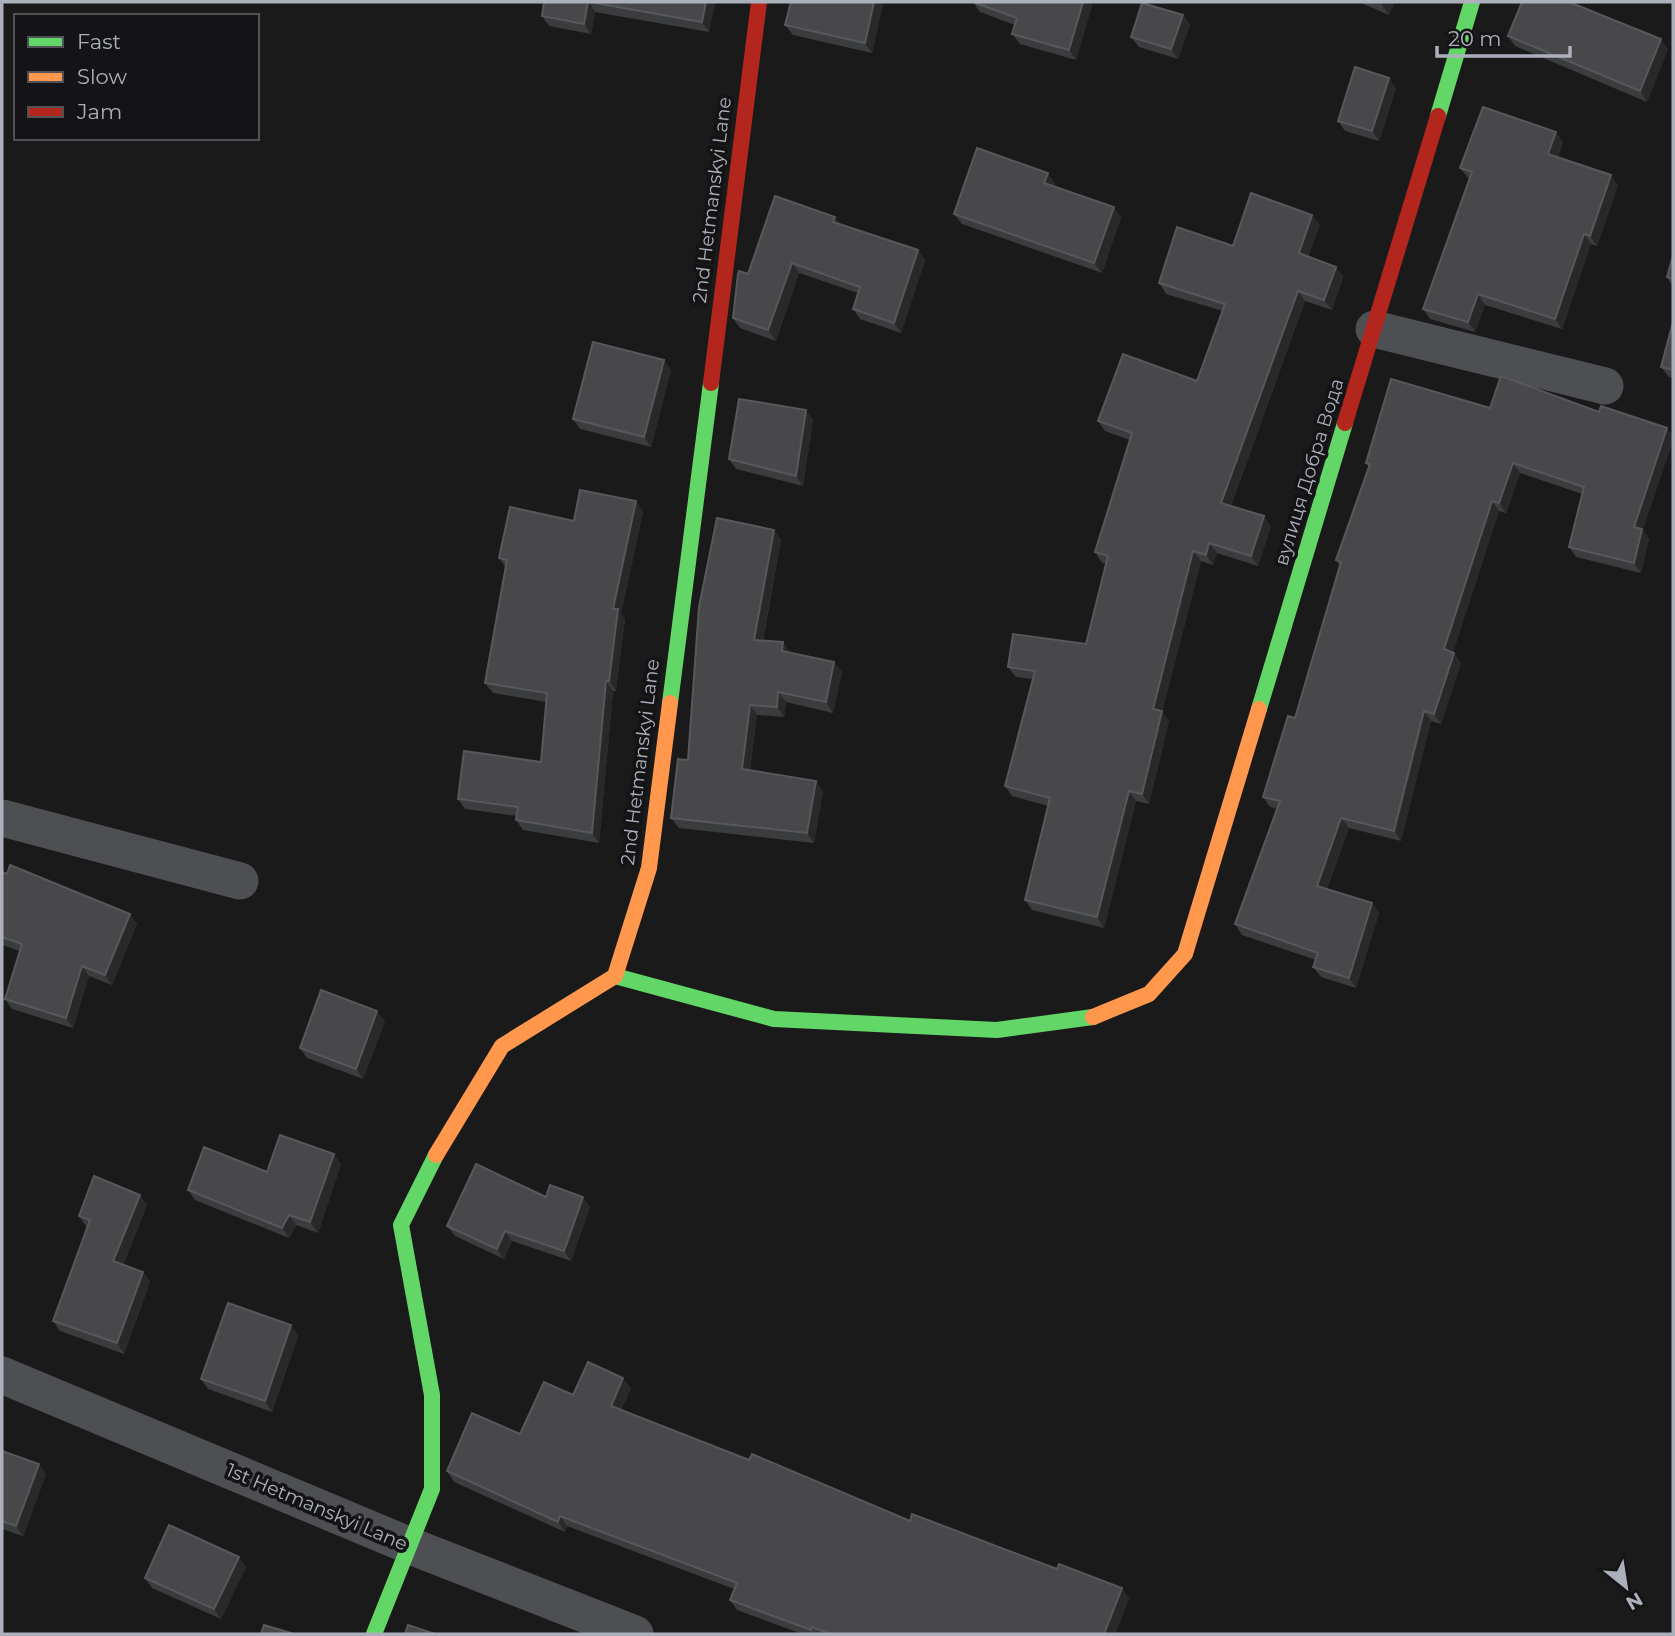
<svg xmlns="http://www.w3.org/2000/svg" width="1675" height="1636" font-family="Montserrat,sans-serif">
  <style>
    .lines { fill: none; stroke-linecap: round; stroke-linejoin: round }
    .street { stroke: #4e4f53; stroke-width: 37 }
    .fast { stroke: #63d668; stroke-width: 16 }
    .slow { stroke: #ff974d; stroke-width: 16 }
    .jam { stroke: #b3261e; stroke-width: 16 }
    .wall { fill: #3b3c3d }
    .shaded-wall { fill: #29292a }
    .building { fill: #48484b; stroke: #57585c; stroke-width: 2 }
    .labels { text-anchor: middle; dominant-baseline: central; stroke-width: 7; stroke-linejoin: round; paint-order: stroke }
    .street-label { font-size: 19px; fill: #acb0ba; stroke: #141416 }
  </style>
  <rect width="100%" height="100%" fill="#1a1a1a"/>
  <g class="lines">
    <g class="street">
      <path d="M1374 329 1605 386"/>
      <path d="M2 818 240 881"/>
      <path d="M2 1375 408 1545 635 1634"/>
    </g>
    <g class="fast">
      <path d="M1438 116 1472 2"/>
      <path d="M670 703 711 383"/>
      <path d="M1259 709 1345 423"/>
      <path d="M615 976 774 1019 997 1030 1093 1017"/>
      <path d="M374 1634 432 1489V1395L401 1225 436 1155"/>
    </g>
    <g class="slow">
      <path d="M1093 1017 1149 994 1185 954 1259 709"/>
      <path d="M436 1155 502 1046 615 976 649 868 670 703"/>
    </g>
    <g class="jam">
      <path d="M711 383 759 2"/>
      <path d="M1345 423 1438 116"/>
    </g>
  </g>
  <g class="wall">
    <path d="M544 2H715L709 32 595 12 591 34 549 26 542 16Z"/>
    <path d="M791 2H881L883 4 872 53 793 35 785 25Z"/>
    <path d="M973 2H1089L1092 5 1076 60 1020 44 1012 34 1015 25 980 12Z"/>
    <path d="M1359 2H1395L1389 15Z"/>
    <path d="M1183 15 1190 25 1178 59 1139 47 1131 37Z"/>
    <path d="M1508 36 1668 49 1647 102 1515 46Z"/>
    <path d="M1396 88 1379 141 1345 131 1338 121Z"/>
    <path d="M1563 142 1558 157 1618 185 1597 246 1591 244 1562 329 1485 305 1475 332 1430 319 1423 309 1469 178H1468L1460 168Z"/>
    <path d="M1048 173 1055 184 1054 186 1121 217 1102 273 962 224 954 214Z"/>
    <path d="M835 217 841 225 918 250 925 260 901 333 860 319 853 309 858 293 799 273 776 341 740 328 733 318 748 274Z"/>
    <path d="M1320 225 1308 257 1336 267 1343 277 1332 310 1305 301 1231 506 1271 526 1258 566 1217 553 1213 565 1201 561 1162 712 1169 721 1149 804 1136 801 1104 928 1032 910 1025 900 1048 806 1012 796 1005 786 1033 679 1016 677 1008 667 1086 644 1106 564 1102 563 1095 552 1130 440 1105 431 1098 421 1197 381 1223 311 1166 294 1159 283 1233 246Z"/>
    <path d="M1673 256V287L1667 277Z"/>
    <path d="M1673 322V378L1669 377 1661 367Z"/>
    <path d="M671 370 651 447 580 429 573 419Z"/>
    <path d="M1490 408 1643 530 1649 539 1641 573 1576 557 1569 547 1582 494 1520 473 1506 513 1499 511 1453 652 1461 663 1441 724 1431 721 1401 841 1349 828 1327 889 1372 903 1379 913 1356 988 1321 977 1313 967 1316 960 1242 935 1235 924 1277 809 1270 807 1263 797 1295 718 1340 566 1336 560 1369 467 1366 463Z"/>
    <path d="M813 420 803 486 736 469 729 459Z"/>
    <path d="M643 512 621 614 625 619 616 691H613L599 843 523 830 516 820 517 816 465 809 458 799 541 762 546 702 493 693 485 683 506 568 499 558 574 521Z"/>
    <path d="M774 530 781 540 763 641 842 672 833 713 786 702 784 717 757 715 750 770 823 791 814 843 679 828 671 818 688 760Z"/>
    <path d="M2 872 137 924 112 985 89 976 73 1028 12 1009 5 999 20 951 2 945Z"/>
    <path d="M385 1021 363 1079 307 1058 300 1048Z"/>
    <path d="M341 1164 318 1233 296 1225 289 1238 195 1200 188 1190 267 1172Z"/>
    <path d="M546 1197 590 1207 571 1261 512 1241 504 1259 455 1236 447 1226Z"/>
    <path d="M147 1205 123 1265 143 1272 150 1282 124 1354 60 1331 53 1321 88 1227 86 1226 79 1216Z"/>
    <path d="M298 1336 272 1412 208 1389 201 1379Z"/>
    <path d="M631 1388 621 1410 910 1521 1129 1598 1115 1634H802L737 1610 730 1600 734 1589 567 1526 565 1532 454 1482 447 1471 520 1434 573 1395Z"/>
    <path d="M2 1451 46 1474 23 1536 2 1529Z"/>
    <path d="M246 1567 221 1619 152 1588 145 1578Z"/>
  </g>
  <g class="shaded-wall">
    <path d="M589 2 595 12 591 34 584 24Z"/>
    <path d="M706 2H715L709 32 702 22Z"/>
    <path d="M874 2H881L883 4 872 53 865 43Z"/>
    <path d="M1083 2H1089L1092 5 1076 60 1069 50Z"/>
    <path d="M1384 2H1395L1389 15 1382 5Z"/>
    <path d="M1183 15 1190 25 1178 59 1171 49Z"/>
    <path d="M1661 39 1668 49 1647 102 1640 91Z"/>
    <path d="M1389 78 1396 88 1379 141 1372 131Z"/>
    <path d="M1556 132 1563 142 1555 164 1548 154Z"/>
    <path d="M1048 173 1055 184 1051 193 1044 183Z"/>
    <path d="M1611 175 1618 185 1597 246 1590 236Z"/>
    <path d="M1114 207 1121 217 1102 273 1094 263Z"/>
    <path d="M1312 215 1320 225 1306 263 1299 253Z"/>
    <path d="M835 217 842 227 833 222Z"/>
    <path d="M1584 234 1591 244 1562 329 1555 319Z"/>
    <path d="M918 250 925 260 901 333 894 323Z"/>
    <path d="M792 263 799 273 776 341 768 330Z"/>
    <path d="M1336 267 1343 277 1332 310 1324 300Z"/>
    <path d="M1298 291 1305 301 1228 514 1221 503Z"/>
    <path d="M1478 294 1485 305 1475 332 1468 322Z"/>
    <path d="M664 360 671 370 651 447 644 437Z"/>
    <path d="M806 410 813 420 803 486 796 476Z"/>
    <path d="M1667 428 1673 437V441L1643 530 1649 539 1641 573 1634 563V527Z"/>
    <path d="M1513 463 1520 473 1506 513 1499 503Z"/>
    <path d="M636 501 643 512 621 614 625 619 616 691 609 681 613 609Z"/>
    <path d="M1492 501 1499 511 1451 659 1444 649Z"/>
    <path d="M1264 516 1271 526 1258 566 1251 556Z"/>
    <path d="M774 530 781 540 761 650 754 640Z"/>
    <path d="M1209 543 1217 553 1213 565 1206 555Z"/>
    <path d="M1193 551 1201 561 1162 712 1169 721 1149 804 1142 794 1153 709Z"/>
    <path d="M783 642 790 652 782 651Z"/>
    <path d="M1454 653 1461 663 1441 724 1434 714Z"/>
    <path d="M834 662 842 672 833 713 826 702Z"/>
    <path d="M606 681 613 691 599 843 592 833Z"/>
    <path d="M778 692 786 702 784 717 777 707Z"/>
    <path d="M750 705 757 715 749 779 742 769Z"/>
    <path d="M1424 711 1431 721 1401 841 1394 831Z"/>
    <path d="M816 781 823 791 814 843 807 833Z"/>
    <path d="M1129 791 1136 801 1104 928 1097 917Z"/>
    <path d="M1341 818 1349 828 1324 896 1317 886Z"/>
    <path d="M1372 903 1379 913 1356 988 1349 978Z"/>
    <path d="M130 914 137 924 112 985 105 975Z"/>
    <path d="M82 966 89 976 73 1028 66 1018Z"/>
    <path d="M377 1011 385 1021 363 1079 356 1069Z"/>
    <path d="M334 1154 341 1164 318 1233 310 1222Z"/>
    <path d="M140 1195 147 1205 120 1272 113 1261Z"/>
    <path d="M583 1197 590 1207 571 1261 564 1251Z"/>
    <path d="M289 1215 296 1225 289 1238 282 1228Z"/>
    <path d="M505 1231 512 1241 504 1259 497 1249Z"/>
    <path d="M143 1272 150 1282 124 1354 117 1343Z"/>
    <path d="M291 1325 298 1336 272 1412 265 1401Z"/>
    <path d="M623 1378 631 1388 618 1416 611 1406Z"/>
    <path d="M39 1464 46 1474 23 1536 16 1526Z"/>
    <path d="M560 1516 567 1526 565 1532 558 1522Z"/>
    <path d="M239 1557 246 1567 221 1619 214 1609Z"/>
    <path d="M1122 1588 1129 1598 1115 1634H1104Z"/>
  </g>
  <g class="building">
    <path d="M544 2H588L584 24 542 16Z"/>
    <path d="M590 2H706L702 22Z"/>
    <path d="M791 2H874L865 43 785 25Z"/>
    <path d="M973 2H1083L1069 50 1012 34 1017 18Z"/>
    <path d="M1522 2H1569L1661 39 1640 91 1508 36Z"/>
    <path d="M1142 3 1183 15 1171 49 1131 37Z"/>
    <path d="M1355 67 1389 78 1372 131 1338 121Z"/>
    <path d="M1483 107 1556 132 1548 154 1611 175 1590 236 1584 234 1555 319 1478 294 1468 322 1423 309 1472 172 1460 168Z"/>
    <path d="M977 148 1048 173 1044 183 1114 207 1094 263 954 214Z"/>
    <path d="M1251 193 1312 215 1299 253 1336 267 1324 300 1298 291 1221 503 1264 516 1251 556 1209 543 1206 555 1193 551 1153 709 1162 711 1142 794 1129 791 1097 917 1025 900 1050 798 1005 786 1035 671 1008 667 1013 634 1086 644 1108 556 1095 552 1132 433 1098 421 1123 354 1197 381 1225 304 1159 283 1177 227 1233 246Z"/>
    <path d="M775 196 835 217 833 222 918 250 894 323 853 309 860 287 792 263 768 330 733 318 738 274 739 271 748 274Z"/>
    <path d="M1673 256V279L1667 277Z"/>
    <path d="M1673 322V370L1661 367Z"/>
    <path d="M593 342 664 360 644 437 573 419Z"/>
    <path d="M1501 376 1599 412 1601 406 1667 428 1634 527 1642 529 1634 563 1569 547 1584 487 1513 463 1499 503 1492 501 1444 649 1454 653 1434 714 1424 711 1394 831 1341 818 1317 886 1372 903 1349 978 1313 967 1318 953 1235 924 1280 801 1263 797 1288 716 1295 718 1341 562 1336 560 1370 464 1366 463 1391 379 1490 408Z"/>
    <path d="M739 399 806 410 796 476 729 459Z"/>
    <path d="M580 490 636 501 613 609H618L609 681H606L592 833 516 820 518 807 458 799 464 751 541 762 547 693 485 683 507 560 499 558 510 507 574 521Z"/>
    <path d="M717 518 774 530 754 640 783 642 782 651 834 662 826 702 778 692 777 707 750 705 742 769 816 781 807 833 671 818 678 759 688 760 699 607Z"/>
    <path d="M10 865 130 914 105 975 82 966 66 1018 5 999 22 944 2 937V872L7 874Z"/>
    <path d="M321 990 377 1011 356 1069 300 1048Z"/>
    <path d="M280 1135 334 1154 310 1222 289 1215 282 1228 188 1190 204 1147 267 1172Z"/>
    <path d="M476 1164 546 1197 550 1185 583 1197 564 1251 505 1231 497 1249 447 1226Z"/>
    <path d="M94 1176 140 1195 113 1261 143 1272 117 1343 53 1321 90 1220 79 1216Z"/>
    <path d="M228 1303 291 1325 265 1401 201 1379Z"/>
    <path d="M588 1362 623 1378 611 1406 749 1460 752 1454 910 1521 912 1514 1057 1569 1059 1564 1122 1588 1104 1634H830L812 1627 811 1630 730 1600 737 1583 560 1516 558 1522 447 1471 472 1413 520 1434 544 1382 573 1395Z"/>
    <path d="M2 1451 39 1464 16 1526 2 1521Z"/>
    <path d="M169 1525 239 1557 214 1609 145 1578Z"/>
    <path d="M264 1625 294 1634H261Z"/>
    <path d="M408 1625 435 1634H405Z"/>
  </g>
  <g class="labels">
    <g class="street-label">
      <text transform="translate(712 200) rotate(-83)">2nd Hetmanskyi Lane</text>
      <text transform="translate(1309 472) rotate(-73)">вулиця Добра Вода</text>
      <text transform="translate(640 762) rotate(-83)">2nd Hetmanskyi Lane</text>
      <text transform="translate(317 1507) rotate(23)">1st Hetmanskyi Lane</text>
    </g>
  </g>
  <rect width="1675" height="1636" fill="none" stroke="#acb0ba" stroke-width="7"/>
  <rect x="14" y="14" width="245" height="126" fill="#141416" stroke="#515258" stroke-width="2"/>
  <rect x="28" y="37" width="35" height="10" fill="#63d668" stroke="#515258" stroke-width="2"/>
  <text x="77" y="49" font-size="21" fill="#acb0ba">Fast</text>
  <rect x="28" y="72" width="35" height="10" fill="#ff974d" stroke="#515258" stroke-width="2"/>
  <text x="77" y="84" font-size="21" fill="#acb0ba">Slow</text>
  <rect x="28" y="107" width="35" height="10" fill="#b3261e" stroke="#515258" stroke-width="2"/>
  <text x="77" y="119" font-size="21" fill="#acb0ba">Jam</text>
  <g transform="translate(1626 1587) rotate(150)" stroke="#141416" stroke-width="5" paint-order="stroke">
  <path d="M0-5L12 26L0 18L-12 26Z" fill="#acb0ba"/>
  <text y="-10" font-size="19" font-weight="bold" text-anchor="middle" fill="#acb0ba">N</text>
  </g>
  <path d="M1437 46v10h133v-10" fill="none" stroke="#acb0ba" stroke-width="3.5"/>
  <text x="1448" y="46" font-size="21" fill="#acb0ba" stroke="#141416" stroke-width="5" paint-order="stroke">20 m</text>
</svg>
